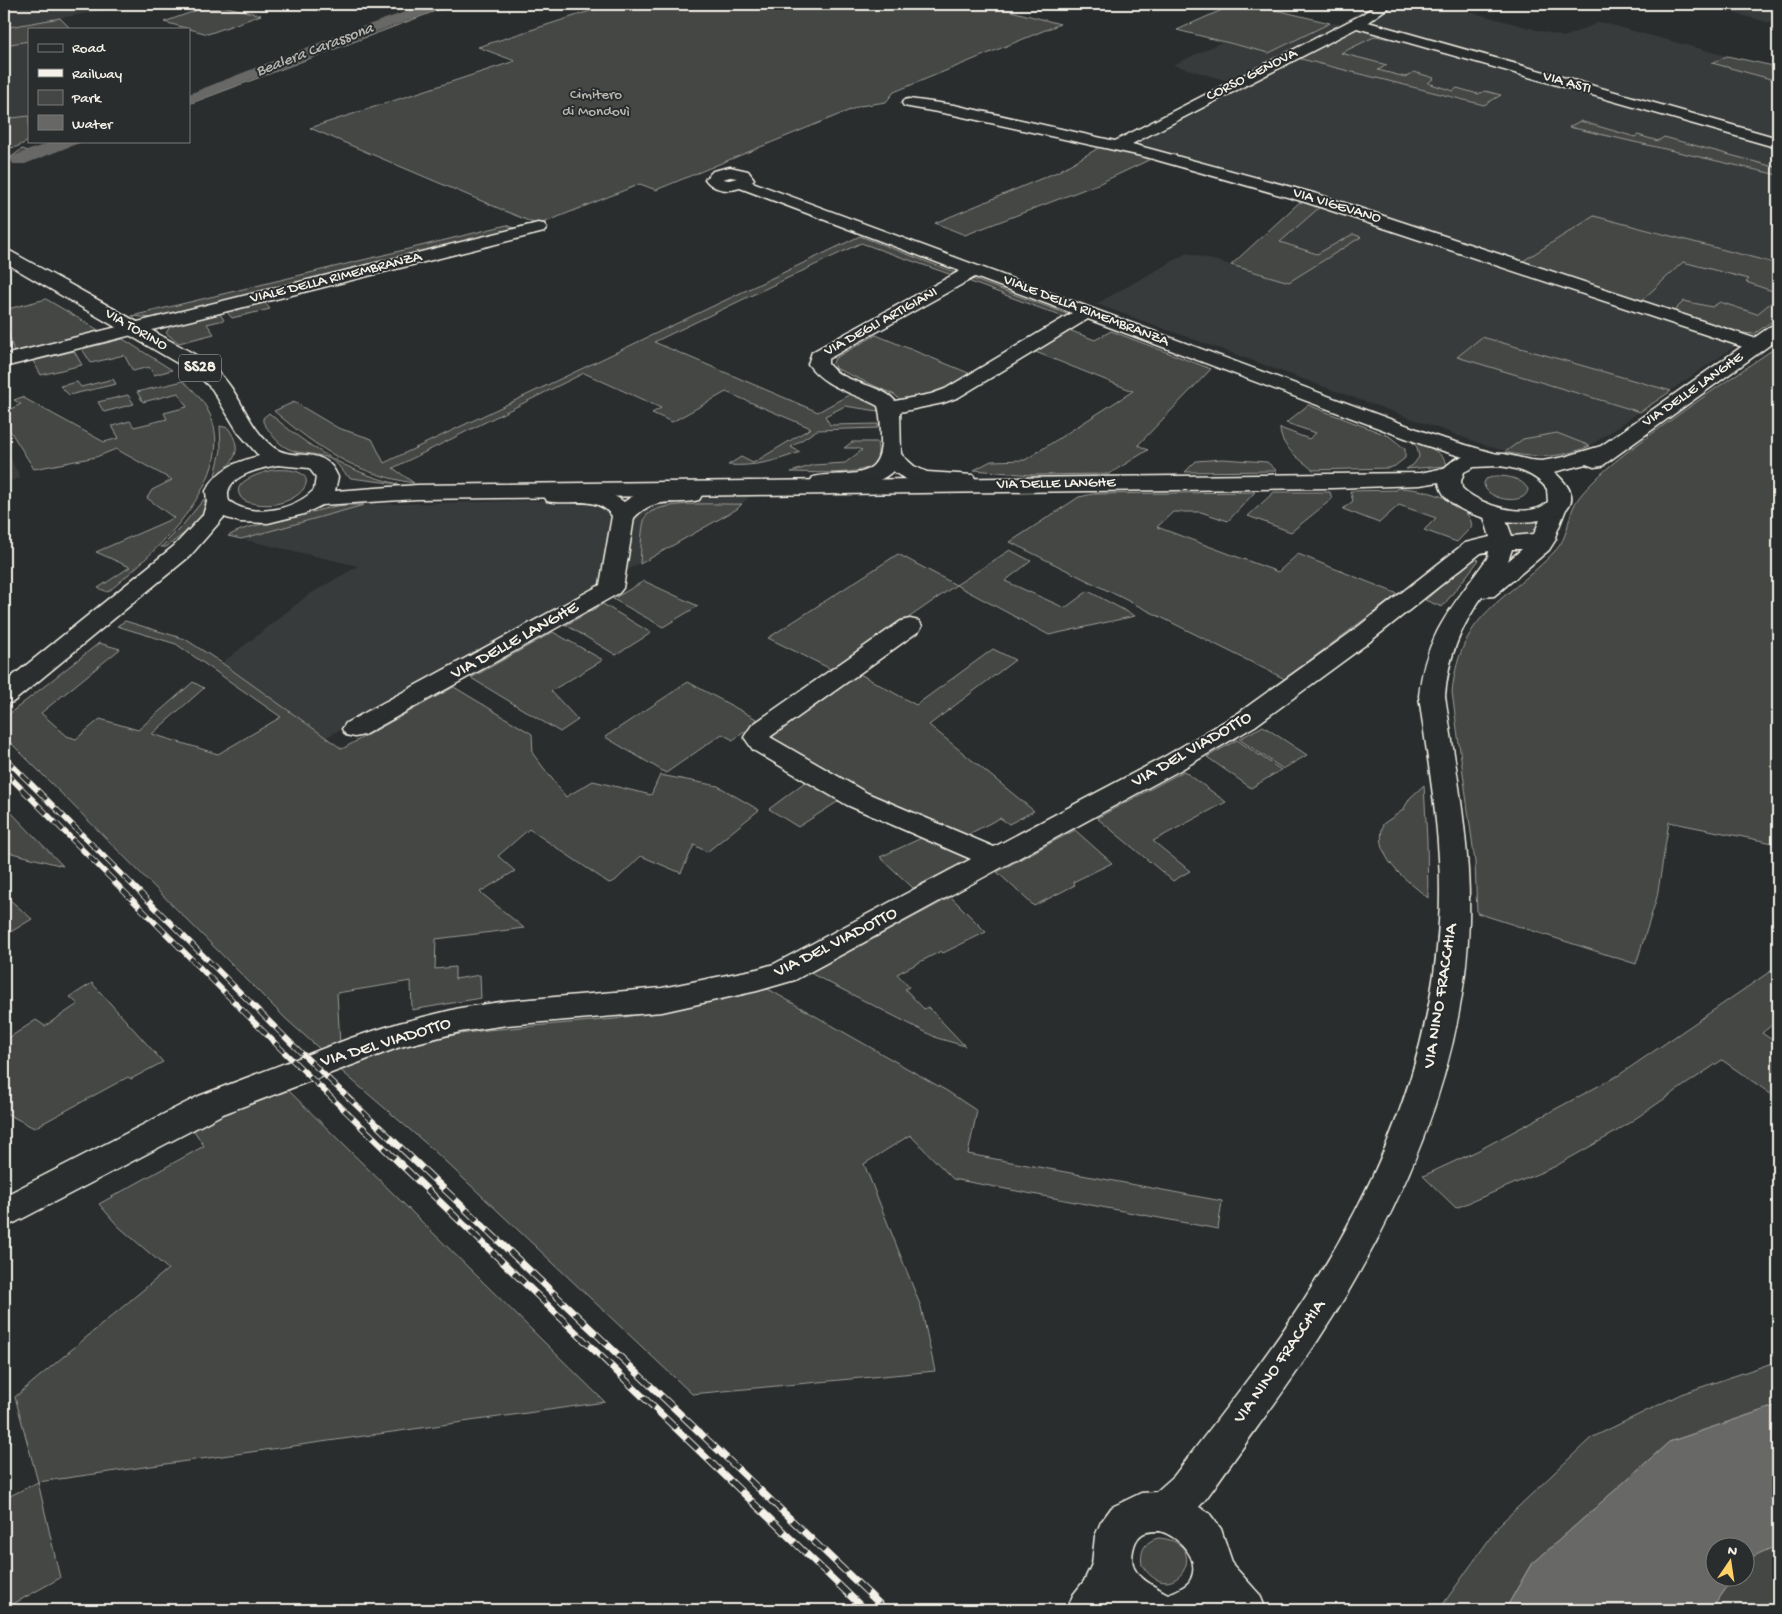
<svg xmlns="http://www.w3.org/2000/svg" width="1782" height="1614" font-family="'Gochi Hand',sans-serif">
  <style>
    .built { fill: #373a3a }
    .green { fill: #444645; stroke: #9c9c96 }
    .water { fill: #676866; stroke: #9f9f9a }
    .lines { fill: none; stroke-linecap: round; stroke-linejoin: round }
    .canal { fill: #676866; fill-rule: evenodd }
    .minor-casing { stroke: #f4f1e8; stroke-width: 3 }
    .major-casing { stroke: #f4f1e8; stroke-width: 3 }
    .minor { fill: #2a2d2e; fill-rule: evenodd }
    .major { fill: #2a2d2e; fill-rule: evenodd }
    .rail-far1-casing { stroke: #f4f1e8; stroke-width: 5.5 }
    .rail-casing { stroke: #f4f1e8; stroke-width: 7 }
    .rail-far1 { stroke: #2a2d2e; stroke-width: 4; stroke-dasharray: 12; stroke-linecap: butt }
    .rail { stroke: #2a2d2e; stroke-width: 5; stroke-dasharray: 15; stroke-linecap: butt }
    .labels { text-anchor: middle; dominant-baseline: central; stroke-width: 4; stroke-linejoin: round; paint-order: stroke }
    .far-street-label { font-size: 15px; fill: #f4f1e8; stroke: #2a2d2e }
    .far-park-label { font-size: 15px; fill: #b6b5af; stroke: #2a2d2e }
    .far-water-label { font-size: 16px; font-style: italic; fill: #b5b3ae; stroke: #2a2d2e }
    .shield { fill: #2a2d2e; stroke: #b7b6b0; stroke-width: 1 }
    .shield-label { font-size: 16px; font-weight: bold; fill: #f4f1e8 }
    .street-label { font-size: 18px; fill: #f4f1e8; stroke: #2a2d2e }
  </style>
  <rect width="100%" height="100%" fill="#2a2d2e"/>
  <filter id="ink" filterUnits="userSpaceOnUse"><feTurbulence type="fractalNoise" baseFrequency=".02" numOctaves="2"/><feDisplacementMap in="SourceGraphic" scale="10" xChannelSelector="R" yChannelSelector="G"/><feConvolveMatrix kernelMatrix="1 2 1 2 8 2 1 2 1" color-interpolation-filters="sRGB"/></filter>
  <g filter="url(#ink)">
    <g class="built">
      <path d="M39 4H101L116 8 4 28V7Z"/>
      <path d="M1371 4 1395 7 1400 4H1427L1474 13 1564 37 1600 22 1727 56 1778 67V317L1593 444 1569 454 1541 458 1524 456 1487 446 1096 304 1187 253 1231 265 1301 201 1224 177 1102 146 1228 81 1173 65 1222 42 1269 53 1330 23 1340 24Z"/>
      <path d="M1732 4H1760L1773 7 1778 5V25L1718 9Z"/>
      <path d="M29 41V116L4 119V45Z"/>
      <path d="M6 451 21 478 4 483V452Z"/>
      <path d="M750 496 737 509 325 738 222 663 308 595 358 566 228 536 244 528 286 520 322 508 345 505Z"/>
    </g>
    <g class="green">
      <path d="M432 4H454L189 104V95L339 36Z"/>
      <path d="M612 4H985L1060 24 894 92 886 102 860 106 656 190 640 184 538 225 310 128 515 61 478 47Z"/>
      <path d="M1235 4H1251L1330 23 1269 53 1177 30Z"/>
      <path d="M223 6 261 15 208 34 164 22 206 7 215 9Z"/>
      <path d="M60 18 71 29H29V41L4 45V28Z"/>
      <path d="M1357 27 1393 37 1389 39 1376 36 1341 53 1387 65 1378 70 1405 77 1414 72 1434 78 1428 83 1453 91 1457 88 1478 94 1485 91 1501 95 1484 105 1297 58Z"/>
      <path d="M1727 56 1778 67V81L1712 63Z"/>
      <path d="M29 116V141L16 147 4 149V119Z"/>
      <path d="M1580 121 1635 137 1638 135 1658 141 1664 137 1778 168V175L1569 127Z"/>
      <path d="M60 141H83L35 158 26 155 15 160 10 158 22 149 31 152Z"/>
      <path d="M1102 146 1153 158 1098 184 965 235 935 223 1057 172Z"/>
      <path d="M1302 200 1321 206 1280 242 1317 254 1353 234 1361 237 1289 282 1231 265Z"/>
      <path d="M1594 216 1778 264V293L1746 282 1749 279 1683 262 1641 301 1523 261Z"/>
      <path d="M507 225 518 230 152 318 132 316Z"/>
      <path d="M860 236 956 273 952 275 861 243 654 342 818 412 854 392 878 406V411L845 406 825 416 830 425 878 424V428L817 430 791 447 800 452C777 461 753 467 728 465L741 457 753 463 811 428 726 392 672 422 652 413 661 408 584 373 393 468 414 483C356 474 317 448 274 411L294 402 338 428 372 439 384 463Z"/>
      <path d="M972 279 1070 315 1066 318 968 281Z"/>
      <path d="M1778 297V317L1754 334 1734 332 1673 312 1684 301 1712 307 1720 302 1757 314Z"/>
      <path d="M46 299 100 331 14 352 8 331H4V310Z"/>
      <path d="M265 303 270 309 232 318 227 312Z"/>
      <path d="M220 314 224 320 207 324 214 334 179 343 166 333 170 327 177 324Z"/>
      <path d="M1069 330 1095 340 1111 331 1211 369 1138 445 1148 450 1109 474 1032 475 974 470 991 461 1025 460 1133 391 1033 351Z"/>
      <path d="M876 335 971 374 939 393 901 401 895 395 835 368 833 363 835 358Z"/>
      <path d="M1482 337 1671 391 1640 412 1457 357Z"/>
      <path d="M123 339 172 370 154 375 149 367 133 371 124 355 91 363 82 349Z"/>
      <path d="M1778 346V844L1669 822 1657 897 1636 964 1477 913 1475 862 1452 692C1461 610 1506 603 1555 551 1568 538 1567 521 1574 506 1578 497 1586 489 1593 482 1612 462 1635 446 1657 430 1697 401 1738 373 1778 346Z"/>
      <path d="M74 351 82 365 41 375 33 361Z"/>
      <path d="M113 379 116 384 69 395 60 386 77 382 81 387Z"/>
      <path d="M183 381C269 451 165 544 108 592L98 588 130 567 96 552 174 518 147 498 152 490 172 480 116 449 96 457 34 469 9 429V423L4 418V412L21 404 14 400 22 397 104 442 119 438 112 426 130 421 134 427 167 419 164 413 187 407 178 393 143 402 137 392Z"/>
      <path d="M128 395 134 404 104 412 98 402Z"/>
      <path d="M1308 405 1389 436 1405 449V458L1395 466 1389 468 1313 470C1300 459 1280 447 1280 428L1309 439 1316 433 1286 423Z"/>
      <path d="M269 413C310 448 345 471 398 484L351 478C341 473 341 464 328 458 321 455 312 454 305 453 283 451 275 440 263 422V418Z"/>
      <path d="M220 426 228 428C244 449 235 463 215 476L221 450Z"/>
      <path d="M1557 433 1590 446C1561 458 1535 459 1505 452L1523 439Z"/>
      <path d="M1411 441C1424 445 1441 450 1447 464L1446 466 1406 469 1413 465 1419 457 1417 447Z"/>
      <path d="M852 442H877C878 448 879 457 876 462 866 477 808 472 791 472L813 465 845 463 862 450 856 448H844Z"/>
      <path d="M1223 459 1267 462 1277 471 1185 472 1196 461Z"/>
      <path d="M272 470C335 465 300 511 257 504 251 503 243 502 240 496 231 481 262 473 272 470Z"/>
      <path d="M1496 476C1508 476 1521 478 1528 489 1526 507 1484 500 1484 483L1486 479Z"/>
      <path d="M1397 488C1420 488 1468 498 1472 526L1457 542 1424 530 1436 518 1399 505 1379 523 1343 509 1353 501 1350 491 1397 490Z"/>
      <path d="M1255 492 1228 521 1201 512H1173L1157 527 1278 572 1298 554 1398 594 1285 679 1010 542 1079 497 1093 494Z"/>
      <path d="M1274 492H1330L1332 499 1291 532 1248 516Z"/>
      <path d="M204 499 207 511 194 526 166 547H161L182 526Z"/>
      <path d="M742 504 737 509 640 564C641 551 641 528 645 518 653 499 723 505 742 504Z"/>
      <path d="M345 505H364L241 539 228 536C247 525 267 524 288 519 308 514 325 507 345 505Z"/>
      <path d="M1507 521H1541L1536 535 1512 538Z"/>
      <path d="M1010 550 1031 561 1005 581 1065 608 1088 591 1135 616 1049 635 956 585 833 670 768 638 898 554 956 585Z"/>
      <path d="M1474 558 1479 560 1442 607 1425 600Z"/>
      <path d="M644 581 698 606 663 627 613 599Z"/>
      <path d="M603 604 651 633 616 655 566 625Z"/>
      <path d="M125 621 185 639 222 663 342 749 454 687 532 734 533 754 566 797 593 781 651 795 660 775 718 786 759 810 707 852 694 845 681 873 641 856 615 881 609 883 529 829 498 856 515 871 480 892 524 928 436 939 435 969 455 967V979L480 975 481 998 412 1010 411 981 337 993 340 1044 322 1051 286 1019 4 736V718L99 643 120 649 41 713 67 736 76 739 100 719 138 730 193 682 204 688 152 734 218 754 281 717 176 644 117 626Z"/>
      <path d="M553 632 603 660 551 691 578 720 560 732 471 678Z"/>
      <path d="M993 649 1015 660 929 725 1034 811 1009 824 1000 818 963 837 863 795 766 738 858 673 916 705Z"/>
      <path d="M688 682 760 721 733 740 722 734 666 773 605 737Z"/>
      <path d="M1263 726 1307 755 1283 769 1239 739Z"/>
      <path d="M1237 740 1281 770 1251 788 1207 757Z"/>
      <path d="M1184 771 1226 802 1153 841 1190 871 1173 881 1097 818Z"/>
      <path d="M809 779 842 799 798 827 769 809Z"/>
      <path d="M1424 785 1427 840 1428 898C1404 877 1374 860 1383 824L1403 810 1410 798Z"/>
      <path d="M4 805 63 866 4 851Z"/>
      <path d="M1075 830 1112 863 1073 882 1075 885 1034 906 997 872Z"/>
      <path d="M926 836 974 857 913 888 880 857Z"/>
      <path d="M951 897 986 932 943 953 941 951 897 974 909 987 905 989 924 1009 928 1007 965 1046 937 1038 810 973Z"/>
      <path d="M10 900 32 919 4 936V910Z"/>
      <path d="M1778 966V1020L1762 1033 1778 1044V1099L1722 1060 1614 1133 1554 1167 1456 1208 1423 1176 1479 1150 1619 1075Z"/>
      <path d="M92 983 163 1062 131 1079 128 1077 34 1128 4 1112V1041L36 1020 45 1026 78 1004 70 997Z"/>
      <path d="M768 989 947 1091 977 1111 968 1154 1222 1201 1218 1229 953 1179 910 1135 864 1164 921 1307 935 1371 692 1394 430 1147 338 1068 399 1048 454 1035 487 1030 615 1019Z"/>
      <path d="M286 1088 605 1402 38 1482 60 1578 4 1609V1499L38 1482 15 1397 168 1269 118 1226 99 1204 204 1146 191 1126Z"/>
      <path d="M1778 1361V1405L1669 1442 1530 1566 1505 1610H1439L1500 1524 1591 1438 1681 1394Z"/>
      <path d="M1158 1538C1216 1541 1173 1614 1142 1565 1140 1551 1144 1542 1158 1538Z"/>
      <path d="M1778 1545V1610H1711L1734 1577 1744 1576 1745 1559Z"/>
    </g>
    <path class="water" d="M1778 1405V1545L1745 1560 1744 1546H1714V1576L1734 1577 1711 1610H1505L1530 1566 1669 1442Z"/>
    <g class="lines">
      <g class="canal">
        <path d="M428 4H448L446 7 349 41 189 104V94L339 35Z"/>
        <path d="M54 141H78L76 144 25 164H13L11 160 13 156Z"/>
      </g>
      <g class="minor-casing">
        <g id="minor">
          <path d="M1378 4H1393L1368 22 1778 138V148L1357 28 1132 144 1317 194 1763 341 1766 345 1763 349 1756 351 1749 349 1305 202 1146 157 954 115 909 107 904 106 902 103 904 100 909 99 954 105 1115 141 1361 15Z"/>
          <path d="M730 167 748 171 754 179 752 182 1438 437 1497 454 1500 459 1497 464 1489 465 1424 445 1088 319 959 397 943 403 900 412 901 454 906 459 914 466 927 472 973 475 976 480 973 485C948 491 913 487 893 471 876 488 836 492 813 487L810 482 813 477C843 470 881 485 881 440 881 430 881 416 878 406 853 392 825 388 808 364L812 352 960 271 740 188C727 192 713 190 705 179L713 171ZM730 177 737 178 729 180 723 179ZM975 277 1072 313 945 389 931 394 895 401C882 384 843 384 828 364V359Z"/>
          <path d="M538 223 544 224 547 228 544 232 4 367V355Z"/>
          <path d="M691 488 699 490 702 495 699 500C672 506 656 495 634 518L623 588 619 593 364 735 355 737 346 735 342 729 346 723 600 585 612 516C597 494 568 506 547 501L544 496 547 491C571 486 605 487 624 502 643 487 668 489 691 488Z"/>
          <path d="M1557 497 1565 499 1568 504 1555 537 1556 539 1549 550 1494 596 1482 597C1460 628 1448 658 1445 696 1456 770 1471 845 1469 921 1464 1084 1389 1238 1298 1370 1276 1402 1253 1433 1231 1464 1220 1478 1211 1494 1199 1507L1209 1513 1221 1529 1233 1565 1260 1595 1266 1610H1117L1115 1608 1114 1610H1067L1073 1595 1084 1581 1092 1564 1095 1536 1101 1522 1112 1507 1141 1493 1156 1492 1174 1476C1222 1413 1273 1350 1315 1282 1383 1173 1432 1052 1439 922 1444 847 1429 770 1419 696 1425 634 1453 606 1488 557L1489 551 1481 553 1368 643 1255 726 1182 769 795 980 757 991 662 1012 507 1025 460 1032 400 1047 223 1114 16 1222 4 1227V1196L199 1096 351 1038 399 1023 460 1008 507 1001 662 988 757 969 774 964 971 859 847 805 753 750 744 737 752 725 901 621 910 619 919 621 922 626 919 631 770 737 867 793 994 847 1164 757 1237 714 1350 633 1465 543 1490 537 1483 514 1486 509 1494 507 1502 509 1512 536 1534 534 1549 499ZM1512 549H1522L1508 561ZM1160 1531C1177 1536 1201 1557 1191 1579 1188 1586 1176 1591 1168 1594 1157 1588 1140 1580 1134 1568 1130 1559 1133 1541 1141 1535 1145 1531 1154 1531 1160 1531Z"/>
        </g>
      </g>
      <g class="major-casing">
        <path id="major" d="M4 250 10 251C58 278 106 304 153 331 174 344 199 354 217 371 241 393 248 428 273 447 294 463 324 443 338 477L335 491 417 485 1420 473 1444 468 1455 459 1480 453 1504 454 1530 460 1542 461 1564 457 1601 446 1771 326 1778 324V339L1602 466 1594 467 1586 464 1554 472C1626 533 1448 540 1439 482L1420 485 1333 488 417 499 322 505 304 514 268 523 240 522 224 517 190 556 13 702 4 704V683L174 546 203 515 207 502 206 491C218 469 235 462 259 456L238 432 212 389 196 374 4 262ZM278 465 309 468 316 477 314 490C294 510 252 519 229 501 221 476 261 468 278 465ZM1497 466C1515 467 1536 474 1547 489L1548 502C1528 521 1479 505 1462 488L1461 481 1464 472 1474 467Z"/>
      </g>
      <use href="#minor" class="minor"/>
      <use href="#major" class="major"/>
      <g class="rail-far1-casing">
        <g id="rail-far1">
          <path d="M4 757 289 1041 380 1128"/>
          <path d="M4 771 281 1049 363 1128"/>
        </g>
      </g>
      <g class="rail-casing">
        <g id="rail">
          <path d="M362 1127 865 1610"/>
          <path d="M379 1127 886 1610"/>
        </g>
      </g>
      <use href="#rail-far1" class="rail-far1"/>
      <use href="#rail" class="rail"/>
    </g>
  </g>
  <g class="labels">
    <g class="far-street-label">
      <text transform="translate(1252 75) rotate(-27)">CORSO GENOVA</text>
      <text transform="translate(1567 83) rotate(16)">VIA ASTI</text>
      <text transform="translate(1337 206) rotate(17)">VIA VIGEVANO</text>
      <text transform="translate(336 278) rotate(-14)">VIALE DELLA RIMEMBRANZA</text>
      <text transform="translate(1086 311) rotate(21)">VIALE DELLA RIMEMBRANZA</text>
      <text transform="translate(881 322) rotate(-29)">VIA DEGLI ARTIGIANI</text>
      <text transform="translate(136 330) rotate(30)">VIA TORINO</text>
      <text transform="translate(1693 390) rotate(-35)">VIA DELLE LANGHE</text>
      <text transform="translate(1056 484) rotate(-1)">VIA DELLE LANGHE</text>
    </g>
    <g class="far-park-label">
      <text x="596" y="95">Cimitero<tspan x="596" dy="17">di Mondovì</tspan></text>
    </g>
    <g class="far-water-label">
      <text transform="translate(315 51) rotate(-21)">Bealera Carassona</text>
    </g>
    <rect class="shield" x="179" y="354.5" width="42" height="27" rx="4"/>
    <g class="shield-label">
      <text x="200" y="368">SS28</text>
    </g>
    <g class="street-label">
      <text transform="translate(515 641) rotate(-29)">VIA DELLE LANGHE</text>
      <text transform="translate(1192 750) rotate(-30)">VIA DEL VIADOTTO</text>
      <text transform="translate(836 943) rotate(-27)">VIA DEL VIADOTTO</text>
      <text transform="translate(1441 996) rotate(-81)">VIA NINO FRACCHIA</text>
      <text transform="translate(386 1043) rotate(-17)">VIA DEL VIADOTTO</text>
      <text transform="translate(1280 1362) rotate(-55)">VIA NINO FRACCHIA</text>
    </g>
  </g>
  <rect width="1782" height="1614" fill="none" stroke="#2a2d2e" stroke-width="20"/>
  <rect x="10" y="10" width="1762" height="1594" fill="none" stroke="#f4f1e8" stroke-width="2" filter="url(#ink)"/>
  <rect x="28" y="28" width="162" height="115" fill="#2a2d2e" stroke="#7b7b78"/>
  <rect x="38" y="44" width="25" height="8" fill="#2a2d2e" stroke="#7b7b78"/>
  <text x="72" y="52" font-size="15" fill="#f4f1e8">Road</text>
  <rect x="38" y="69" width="25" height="8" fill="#f4f1e8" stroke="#7b7b78"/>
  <text x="72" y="78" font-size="15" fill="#f4f1e8">Railway</text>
  <rect x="38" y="90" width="25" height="15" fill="#444645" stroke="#7b7b78"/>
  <text x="72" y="102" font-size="15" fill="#f4f1e8">Park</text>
  <rect x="38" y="115" width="25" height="15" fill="#676866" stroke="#7b7b78"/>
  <text x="72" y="128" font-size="15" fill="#f4f1e8">Water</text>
  <g transform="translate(1730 1562) rotate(13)"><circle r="24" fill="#2a2d2e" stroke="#7b7b78"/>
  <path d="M0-4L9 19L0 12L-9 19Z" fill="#ffd166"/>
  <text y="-8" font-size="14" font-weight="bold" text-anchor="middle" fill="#f4f1e8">N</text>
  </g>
</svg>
